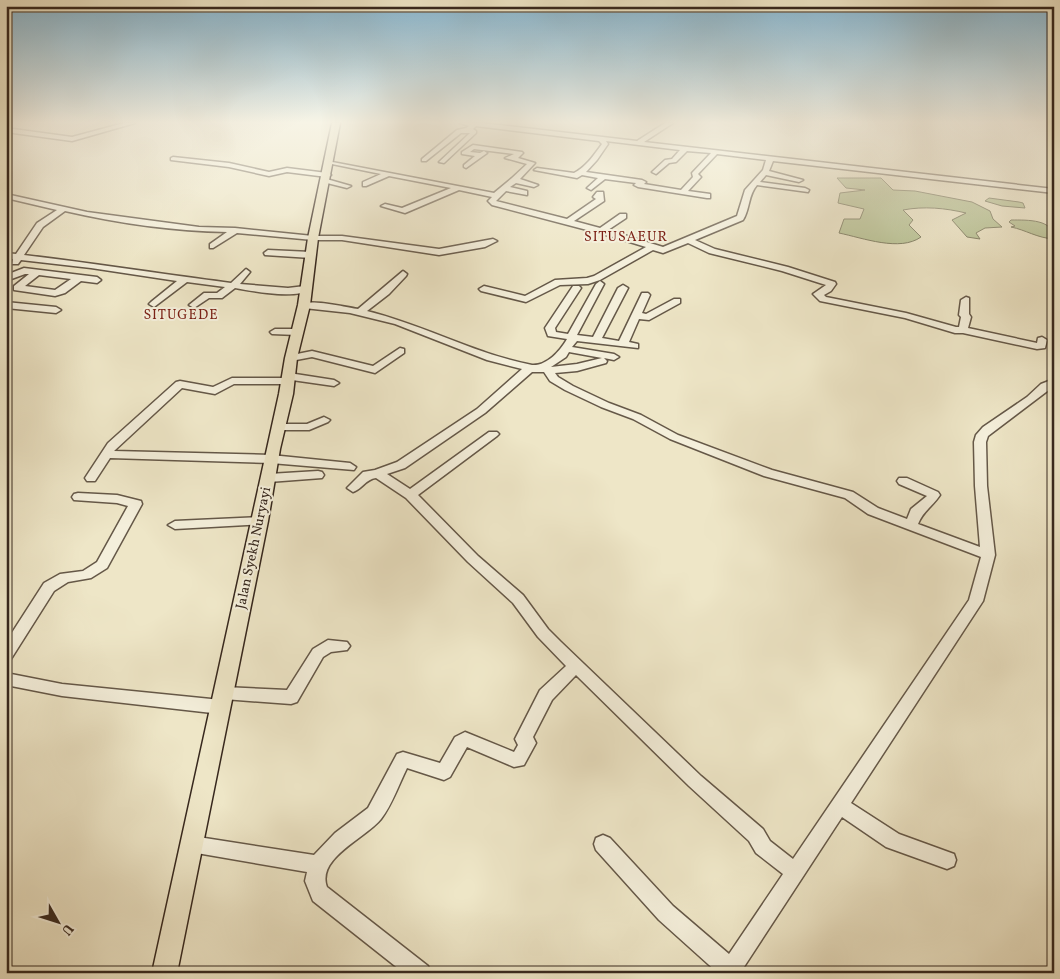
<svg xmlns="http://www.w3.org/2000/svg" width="1060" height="979" font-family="Vollkorn,serif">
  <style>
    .green { fill: #b9c495; stroke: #78765a }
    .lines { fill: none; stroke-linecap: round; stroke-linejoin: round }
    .minor-casing { stroke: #655848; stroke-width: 3 }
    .major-casing { stroke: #37281e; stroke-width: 3 }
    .minor { fill: #f4efdb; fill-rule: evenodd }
    .major { fill: #eee6c7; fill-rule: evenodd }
    .labels { text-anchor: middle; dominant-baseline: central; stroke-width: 4; stroke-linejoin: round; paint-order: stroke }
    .far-quarter-label { font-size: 14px; letter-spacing: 1px; fill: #7a1f14; stroke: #f4efdb }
    .street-label { font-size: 14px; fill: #37281e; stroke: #f4efdb }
  </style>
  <rect width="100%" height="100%" fill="#eee6c7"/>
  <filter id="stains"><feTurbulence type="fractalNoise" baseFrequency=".004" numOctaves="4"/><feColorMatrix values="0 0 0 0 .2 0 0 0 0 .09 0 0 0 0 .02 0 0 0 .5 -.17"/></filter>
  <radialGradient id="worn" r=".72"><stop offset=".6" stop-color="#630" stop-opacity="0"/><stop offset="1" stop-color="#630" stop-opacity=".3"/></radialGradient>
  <g class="green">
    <path d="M837 178H881L893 190 915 191 972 202 990 211 993 219 1002 227 985 228 976 233 980 239 967 237 952 220 966 213C945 208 924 206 903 210L913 220 909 225 921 237C900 252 863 238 839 233L844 219H860L864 209 838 203 840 193 865 190 846 188Z"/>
    <path d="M989 198 1019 202 1023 203 1025 208 1002 206 985 201Z"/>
    <path d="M1011 220C1028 220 1054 219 1054 239 1037 238 1026 230 1011 227L1015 226 1009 222Z"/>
  </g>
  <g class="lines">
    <g class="minor-casing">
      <g id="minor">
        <path d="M124 123H135L72 141 6 132V128L72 137Z"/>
        <path d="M460 123H482L637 141 665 123H673L644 142 1054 189V193L773 161 769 171 803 180 799 182 766 175 760 182 805 188 809 190 808 192 757 185C748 195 750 209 743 220L695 240 715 249 788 267 835 282 836 284 831 291 824 295 826 297 906 313 956 327H959L961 317 959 315 961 300 966 297 969 298V314L971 317 968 328 1037 343 1038 338 1042 337 1047 340 1045 348 1037 349 963 333H955L905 318 820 301 813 294 826 285 782 271 709 253 688 243 663 253 653 250 600 280 588 284 560 285 526 302 481 291 479 289 484 286 525 296 555 280 587 278 594 276 646 247 610 236 492 205 488 201 492 197 459 190 405 213 381 206 385 204 402 208 451 188 389 176 366 186H363V182L381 174 327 163V161L494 193 512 178 527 164 505 158 514 154 474 149 470 152 480 153 484 151 487 153 466 168 464 167V165L475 156 462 154V152L473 145 522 152 523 153 518 158 535 163 520 179 538 185 534 187 516 183 510 187 527 191V195L506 191 496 201 567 219 596 199 593 197 597 192H603L604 201 574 221 600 228 620 214H626V218L608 230 663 247 737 216 745 190 763 170 766 160 717 154 698 174 701 177 688 191 710 194V198H707L638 187 634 185 636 183 605 179 591 190 587 188 598 178 582 175 577 178 534 170 537 168 574 173C586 167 594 155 602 144L599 141 476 126 473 129 476 131V133L444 163 439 162 470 133H461L426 161H422V159L457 130 466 128 469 126ZM606 141 680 150 672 159 665 160 652 172 656 174 669 163 676 162 687 151 711 153 692 173 693 177 681 190 644 184 646 182 642 180 586 172 597 160 608 144Z"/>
        <path d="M173 157 229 163 269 172 287 168 327 173 331 175 327 177 287 172 269 176 229 167 171 160V158Z"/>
        <path d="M323 178 351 186 347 188 323 182Z"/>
        <path d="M6 194 87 212 199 227 235 228 313 236H342L439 249 493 239 497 241 485 247 439 255 342 240H313L237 233 213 248H210V244L227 232C173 231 117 223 65 211L43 227 24 255C93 263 162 274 231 283L246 269 250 272 240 284 288 288 305 286 310 289C296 300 252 291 235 288L222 298H209L194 308 189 305 204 293H217L225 287 187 282 154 307 149 304 151 302 177 281 91 268 21 260 18 264H12L13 259H6V253L16 254 37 223 57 210 6 198Z"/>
        <path d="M268 250 311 252 315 255 311 258 265 255 264 253Z"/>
        <path d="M24 268 97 277 101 280 97 283 81 281 65 293 55 296 14 290V286L29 274H25L6 281V275ZM39 275 71 279 55 290 25 286Z"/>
        <path d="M403 271 407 274 406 276 389 294 367 311C424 325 475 354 532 365 547 366 560 351 567 339L548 336 545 328 573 286H579L581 288 555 328 556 332 568 334 596 284 600 281 604 284 577 335 593 337 618 288 623 285 628 288 602 338 619 341 642 293H648L650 295 642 313 646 314 674 299H680V303L649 320 639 319 629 342 638 344V348L577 341 572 347 614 354 619 357 614 360 604 358 607 361 606 363 577 371 555 373 558 377 573 386 609 403 641 415 678 435 772 470 853 492 878 508 907 519 911 509 927 496 899 484 897 481 899 478H907L938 492 940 495C933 506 923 511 918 524L980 547 975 486 974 442 976 435 983 427 1027 397 1041 384 1054 379V386L988 436 986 442 987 486 995 555 983 601 851 803 899 834 954 854 956 860 954 866 947 869 886 847 842 817 740 973H718L659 920 596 850 594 844 596 838 603 835 610 838 673 906 729 954 783 874 756 853 749 841 689 786 576 675 552 700 533 737 536 743 524 765 514 767 467 747 450 777 444 780 407 768C399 784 392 805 381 819 366 838 316 858 327 887L428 966 431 973H404L313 901 305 881 307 872 185 851 183 845 185 839 192 836 314 855 335 833 368 808 397 754 403 752 440 763 455 737 465 732 514 752 518 745 515 739 540 690 566 666 538 637 513 603 468 562 406 498 376 478C366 479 362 489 353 492L347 488 363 472 375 470 397 462 477 409 522 369 487 360 395 324 350 313 304 308 299 305C308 298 346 307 358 309ZM569 352 602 358 577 364 551 367 566 357ZM532 372H544L550 381 565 390 601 407 633 419 670 439 764 476 845 498 868 514 981 557 969 600 793 859 770 841 763 829 701 776 561 642 548 629 523 595 478 556 418 495 497 436 499 434 497 432H489L410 489 387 474 405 468 485 413Z"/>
        <path d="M6 302 56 307 61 310 56 313 6 308Z"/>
        <path d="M275 329H297L302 332 297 335 272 334 270 332Z"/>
        <path d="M400 348 404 349V353L375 373 312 357 291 361 286 358 287 356 312 351 373 366Z"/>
        <path d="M289 373 334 380 339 383 334 386 292 380V383L288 384H234L215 394 182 388 114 451 271 455 350 463 356 467 354 470 271 463 110 458 95 481H87L85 478 108 443 176 382 180 381 213 387 232 378H285V374Z"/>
        <path d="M324 417 330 420 328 422 309 430H279L273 427 279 424H307Z"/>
        <path d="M318 471 322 472 324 475 322 478 269 482 263 478 269 474Z"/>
        <path d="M78 493 117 495 141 501 142 504 107 568 91 578 68 582 54 591 11 659 6 661V642L44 583 60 574 83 571 97 562 128 506 117 503 74 500 72 497 74 494Z"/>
        <path d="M260 517 265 518 267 521 265 524 175 529 168 525 175 521Z"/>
        <path d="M328 640 347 642 350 646 347 650 331 652 323 657 297 702 291 704 224 699 218 698 216 693 218 688 224 687 287 690 313 649Z"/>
        <path d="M6 673 62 684 221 700 227 702 229 707 227 712 221 714 62 696 6 685Z"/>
      </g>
    </g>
    <g class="major-casing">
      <path id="major" d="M332 123H340L318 238 310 305 297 358 293 394 280 449 268 521 177 973H152L279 394 285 358 298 305 308 238Z"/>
    </g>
    <use href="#minor" class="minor"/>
    <use href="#major" class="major"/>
  </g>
  <linearGradient id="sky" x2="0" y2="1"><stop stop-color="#88b9d4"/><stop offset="0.47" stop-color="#f7f4e6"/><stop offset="1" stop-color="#f7f4e6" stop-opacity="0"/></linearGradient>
  <rect width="1060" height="260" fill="url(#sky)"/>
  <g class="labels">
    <g class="far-quarter-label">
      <text x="626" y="237">SITUSAEUR</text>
      <text x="181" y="315">SITUGEDE</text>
    </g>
    <g class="street-label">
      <text transform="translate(254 548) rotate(-78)">Jalan Syekh Nuryayi</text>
    </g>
  </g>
  <rect width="1060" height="979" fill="none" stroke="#eee6c7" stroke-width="25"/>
  <rect x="8" y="8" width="1045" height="964" fill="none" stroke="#37281e" stroke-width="2.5"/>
  <rect x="12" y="12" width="1035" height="954" fill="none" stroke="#37281e"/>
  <g transform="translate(58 922) rotate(129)" stroke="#f4efdb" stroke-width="4" paint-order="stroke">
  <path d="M0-4L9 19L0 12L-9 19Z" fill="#37281e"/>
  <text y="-8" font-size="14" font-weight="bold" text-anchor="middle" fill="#37281e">U</text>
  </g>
  <rect width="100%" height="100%" filter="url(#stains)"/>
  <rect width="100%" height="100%" fill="url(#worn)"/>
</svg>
